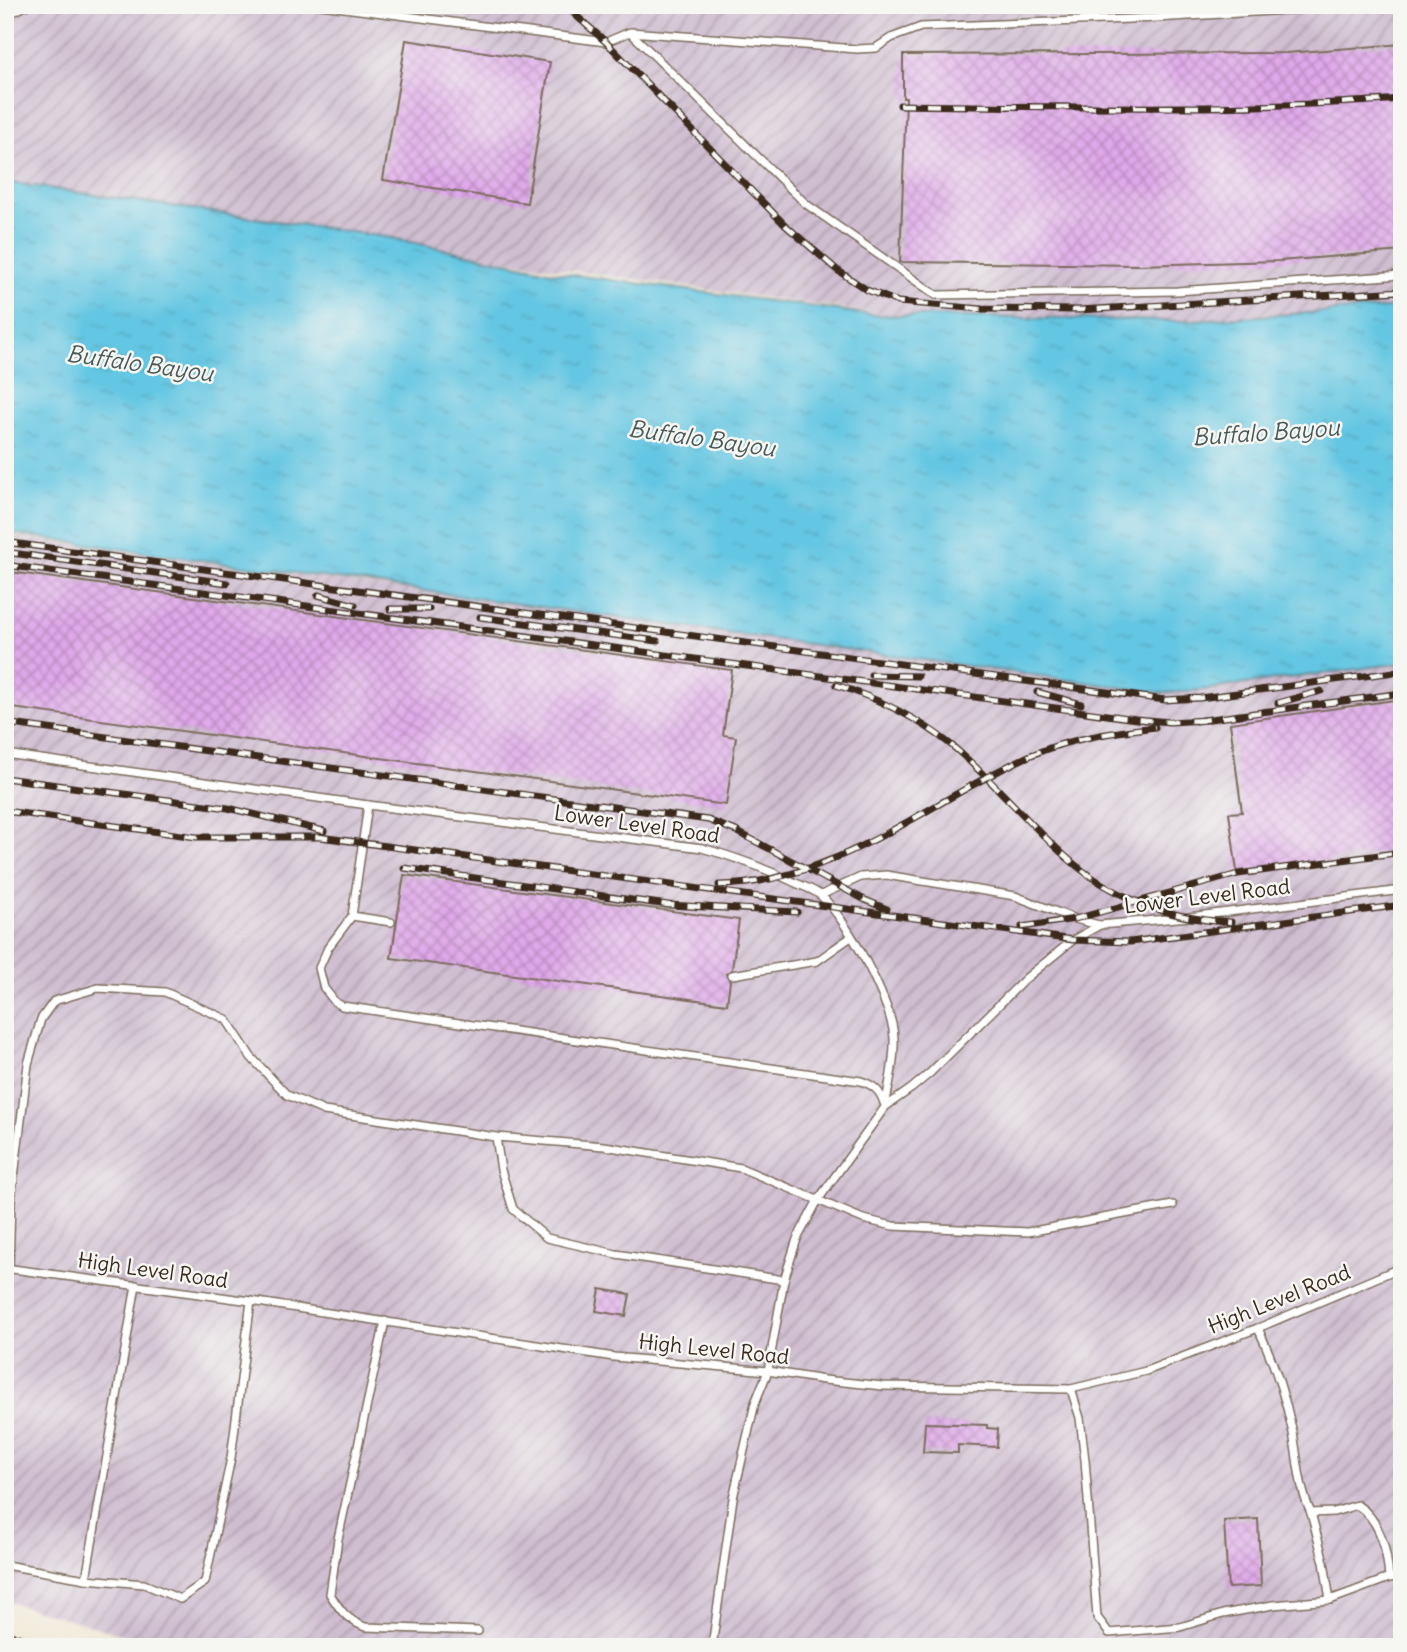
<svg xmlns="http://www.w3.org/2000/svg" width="1407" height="1652" font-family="Delius,sans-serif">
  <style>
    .industrial { fill: url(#industrial-furrows) }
    .water { fill: url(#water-ripples); stroke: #507880; stroke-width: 2 }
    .building { fill: url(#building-cross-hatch) }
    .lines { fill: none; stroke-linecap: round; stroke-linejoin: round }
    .lane-casing { stroke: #7b6c5d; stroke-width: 10 }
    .lane { stroke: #fff; stroke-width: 7 }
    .rail-casing { stroke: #3b2a1e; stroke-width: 7 }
    .rail { stroke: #f6f6f2; stroke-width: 4.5; stroke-dasharray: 13; stroke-linecap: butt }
    .labels { text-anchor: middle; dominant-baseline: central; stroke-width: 5; stroke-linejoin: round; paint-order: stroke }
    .street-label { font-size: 21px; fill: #3b2a1e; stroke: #f6f6f2 }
    .water-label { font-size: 23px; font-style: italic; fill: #475959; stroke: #f6f6f2 }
  </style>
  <defs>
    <pattern id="industrial-furrows" width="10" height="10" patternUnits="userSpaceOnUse" patternTransform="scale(1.75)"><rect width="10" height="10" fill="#cfbdd0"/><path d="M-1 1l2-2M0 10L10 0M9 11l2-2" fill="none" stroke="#a99aa8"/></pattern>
    <pattern id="water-ripples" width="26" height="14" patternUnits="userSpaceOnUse" patternTransform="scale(1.75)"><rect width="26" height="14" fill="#64c6e2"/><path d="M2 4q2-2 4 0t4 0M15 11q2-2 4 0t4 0" fill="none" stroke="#58aac1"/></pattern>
    <pattern id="building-cross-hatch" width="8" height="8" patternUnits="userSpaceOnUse" patternTransform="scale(1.75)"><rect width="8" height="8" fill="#e0a9ea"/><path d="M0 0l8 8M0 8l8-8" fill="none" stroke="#b78abd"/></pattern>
  </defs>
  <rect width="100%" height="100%" fill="#f6f6f2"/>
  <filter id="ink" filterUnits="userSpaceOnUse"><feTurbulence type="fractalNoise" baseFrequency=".0143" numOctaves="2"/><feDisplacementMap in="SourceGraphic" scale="14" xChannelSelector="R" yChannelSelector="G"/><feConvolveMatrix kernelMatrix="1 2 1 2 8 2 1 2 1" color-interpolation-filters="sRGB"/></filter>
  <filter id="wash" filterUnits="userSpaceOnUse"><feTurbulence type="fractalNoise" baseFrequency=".00686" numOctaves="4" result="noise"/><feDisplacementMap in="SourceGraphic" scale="28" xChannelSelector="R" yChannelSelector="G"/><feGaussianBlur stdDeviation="1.57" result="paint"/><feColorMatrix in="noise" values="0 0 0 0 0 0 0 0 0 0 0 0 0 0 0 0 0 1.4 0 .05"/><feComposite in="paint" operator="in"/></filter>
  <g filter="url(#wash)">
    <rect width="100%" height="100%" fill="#f1e8d3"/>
    <g class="industrial">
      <path d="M5 5H1402V307L1169 321 903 317 554 268 5 184Z"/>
      <path d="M5 535 1163 693 1402 661V1647H154L131 1637 5 1601Z"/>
    </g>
    <path class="water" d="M5 182 387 237 553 272 875 315 1179 321 1402 307V663L1201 690 1163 693 5 533Z"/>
    <g id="blocks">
      <g class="building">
        <path d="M406 40 550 62 527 203 383 180Z"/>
        <path d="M1402 44V251L1279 261 1138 265 900 262 906 98H903V55L1286 53Z"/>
        <path d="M10 572 732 670 723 735 736 737 726 805 5 707V607Z"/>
        <path d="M1402 699V850L1237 872 1229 813 1242 812 1230 723Z"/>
        <path d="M404 875 739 920 732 969 726 974 730 981 727 1004 391 958Z"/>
        <path d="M600 1289 630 1294 626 1316 596 1311Z"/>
        <path d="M925 1423 987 1425V1428L998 1429 997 1447 958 1445V1453L923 1452Z"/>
        <path d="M1258 1519 1261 1586 1228 1588 1224 1521Z"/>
      </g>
    </g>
  </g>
  <g filter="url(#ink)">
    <use href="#blocks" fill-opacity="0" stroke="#7b6c5d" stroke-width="2"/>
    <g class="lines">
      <g class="lane-casing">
        <g id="lane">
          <path d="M321 5 606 42 630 32 857 49 876 48 891 38 921 27 1156 18 1368 5"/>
          <path d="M5 16 27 5"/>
          <path d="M631 33 806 204 936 295 1177 291 1402 275"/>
          <path d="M5 754 368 805 702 848C735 857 767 869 798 884 805 887 815 890 821 896 846 917 893 1005 894 1038 895 1061 889 1084 885 1107"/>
          <path d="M368 805 352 916 328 948 319 968 324 988 335 1002 342 1006 861 1081C873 1085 880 1090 884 1103"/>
          <path d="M821 895 861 877 886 875 1015 896 1075 919 1099 925"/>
          <path d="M352 916 391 922"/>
          <path d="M732 975 817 961 851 937"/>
          <path d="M496 1137 501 1170 513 1209 547 1238 616 1254 784 1280"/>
          <path d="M5 1268 251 1301 614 1357 768 1371 824 1380 883 1386 1071 1389 1146 1371 1258 1328 1402 1267"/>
          <path d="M9 1269 11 1201 28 1064 41 1019 54 1001 98 988 165 992 226 1019 251 1057 287 1095 324 1111 496 1137 604 1146 741 1168 863 1219 893 1226 1028 1232 1173 1205"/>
          <path d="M385 1321 338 1539 330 1594C340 1610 347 1620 365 1627L478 1631"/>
          <path d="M1258 1328C1274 1362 1285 1396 1293 1433 1298 1460 1299 1488 1311 1513L1334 1512 1357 1505C1381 1520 1387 1551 1389 1578"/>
          <path d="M1071 1389 1080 1418 1085 1460 1097 1617 1109 1633 1180 1627 1223 1614 1273 1605 1330 1600 1389 1578 1402 1576"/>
          <path d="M1311 1513 1324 1562 1330 1600"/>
          <path d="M5 1565 86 1579 144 1584 180 1599 205 1582 231 1458 251 1301"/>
          <path d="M86 1579 136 1285"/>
          <path d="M559 1644 573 1647"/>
          <path d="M712 1647 733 1498 755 1403 768 1371 784 1280 797 1239 818 1200 885 1107 912 1088 930 1073 1025 979 1073 940 1100 925 1189 917 1402 890"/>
        </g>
      </g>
      <use href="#lane" class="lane"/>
      <g class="rail-casing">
        <g id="rail">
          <path d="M564 5 606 42 785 225 837 270 867 290 898 302 982 309 1079 310 1402 291"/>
          <path d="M900 105C1067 107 1235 111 1402 99"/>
          <path d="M5 542 1165 700 1200 698 1402 671"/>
          <path d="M5 552 227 583"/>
          <path d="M5 565 1136 719 1170 722 1206 720"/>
          <path d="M318 595 355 605"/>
          <path d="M390 609H429"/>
          <path d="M480 617 657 641"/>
          <path d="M871 675 918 676"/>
          <path d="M836 685C877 698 916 717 950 744 991 778 1025 820 1065 856 1110 897 1171 920 1231 922"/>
          <path d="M1037 692 1081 704"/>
          <path d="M1278 703 1321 691"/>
          <path d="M1196 721 1402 693"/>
          <path d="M5 723 708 820 736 831 865 900 887 909"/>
          <path d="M5 778 228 808 324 831"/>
          <path d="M5 811 196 837H320L1031 934 1073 940 1130 942 1402 905"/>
          <path d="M404 868 668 905 797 912"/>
          <path d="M719 885C830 883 920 809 1016 762 1060 740 1106 733 1155 727"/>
          <path d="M1022 927 1075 919 1238 874 1402 852"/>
          <path d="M5 1634 57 1647"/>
        </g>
      </g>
      <use href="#rail" class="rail"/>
    </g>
  </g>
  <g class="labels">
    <g class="street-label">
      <text transform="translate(637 824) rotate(8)">Lower Level Road</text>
      <text transform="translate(1207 896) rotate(-7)">Lower Level Road</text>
      <text transform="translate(153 1270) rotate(8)">High Level Road</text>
      <text transform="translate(1279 1299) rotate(-22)">High Level Road</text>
      <text transform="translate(714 1349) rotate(6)">High Level Road</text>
    </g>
    <g class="water-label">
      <text transform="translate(140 363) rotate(8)">Buffalo Bayou</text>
      <text transform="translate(1266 432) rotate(-4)">Buffalo Bayou</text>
      <text transform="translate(702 438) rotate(8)">Buffalo Bayou</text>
    </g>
  </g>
  <rect width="1407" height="1652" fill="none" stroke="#f6f6f2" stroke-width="28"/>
</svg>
